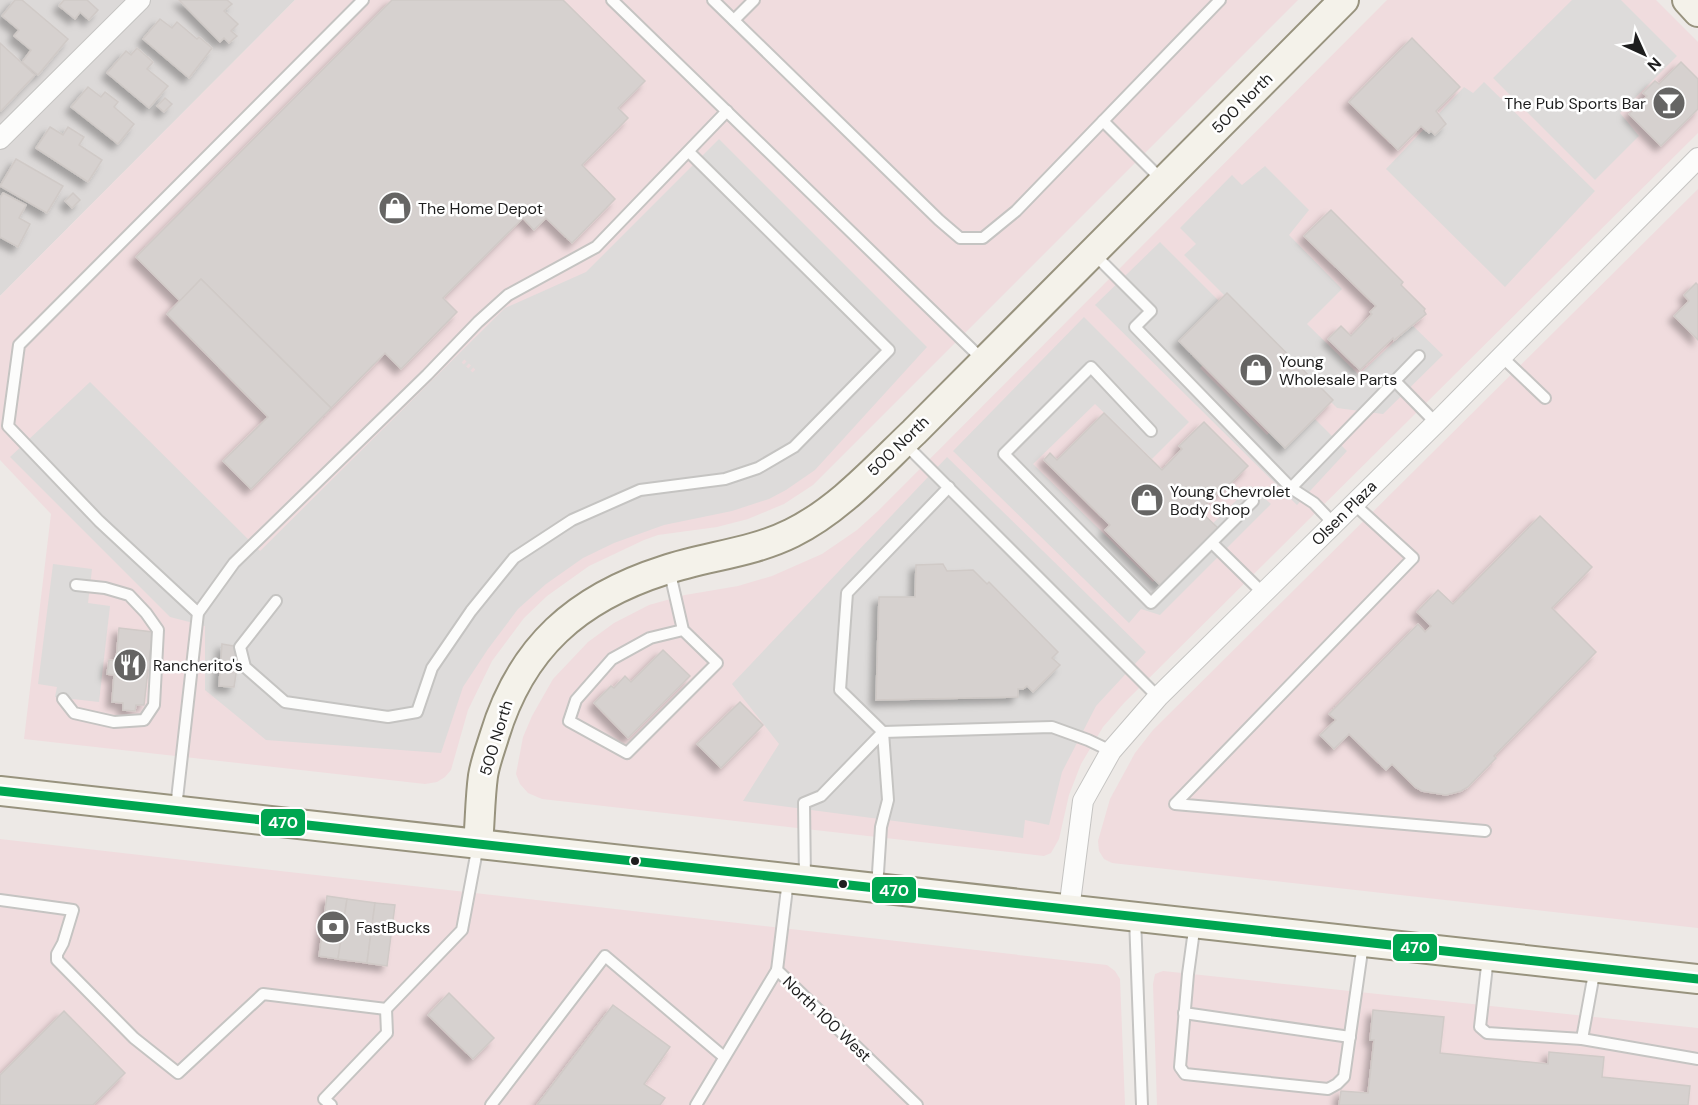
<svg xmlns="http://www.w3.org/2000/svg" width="1698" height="1105" font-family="'DM Sans',sans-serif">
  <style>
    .residential { fill: #dcd9d8 }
    .commercial { fill: #f0dcde }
    .parking { fill: #dddbda }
    .building { fill: #d6d1cf; stroke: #d0cac7; stroke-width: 1.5; filter: url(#shadow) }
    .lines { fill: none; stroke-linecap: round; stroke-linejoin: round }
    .lane-casing { stroke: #c5c4c2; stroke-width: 14 }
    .street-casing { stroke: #c5c4c2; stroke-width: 22 }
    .secondary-casing { stroke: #98937e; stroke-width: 32 }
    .path { stroke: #ebd9db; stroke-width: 4; stroke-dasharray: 3 3; stroke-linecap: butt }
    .lane { stroke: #fcfcfb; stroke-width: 10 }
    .street { stroke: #fcfcfb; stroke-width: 20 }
    .secondary { stroke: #f4f2ea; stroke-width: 28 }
    .bus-1-casing { stroke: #fff; stroke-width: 14 }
    .bus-1 { stroke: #00a651; stroke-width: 9 }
    .bus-dot { fill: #1e1e1e; stroke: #fff; stroke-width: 2 }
    .labels { text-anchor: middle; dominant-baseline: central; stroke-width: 5; stroke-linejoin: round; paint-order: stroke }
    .street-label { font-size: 16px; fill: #1e1e1e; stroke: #fff }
    .poi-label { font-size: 16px; fill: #1e1e1e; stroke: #fff; text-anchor: start }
    .line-badge { stroke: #fff; stroke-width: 2 }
    .badge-label { font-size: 16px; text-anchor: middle; font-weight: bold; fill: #fff }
  </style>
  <defs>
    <filter id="shadow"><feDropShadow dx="-5.5" dy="5.5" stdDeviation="3" flood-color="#0004"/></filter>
  </defs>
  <rect width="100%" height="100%" fill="#ede9e6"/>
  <path class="residential" d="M0 0H295L0 296Z"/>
  <g class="commercial">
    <path d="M295 0H1298L813 485 784 504 748 519 717 527 658 535 644 540 589 566 547 596 524 618 492 661 468 710 451 770 445 777 437 782 425 784 24 739 51 514 0 460V296Z"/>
    <path d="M1387 0H1656L1698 42V133L1124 703 1103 727 1081 764 1069 795 1059 839 1051 853 1044 856 542 799 528 793 520 784 516 774 523 737 532 716 553 679 588 642 614 623 649 605 685 595 738 586 772 576 822 554 857 530 878 511Z"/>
    <path d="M1698 189V928L1112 863 1104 859 1099 851 1098 841 1110 799 1135 753 1153 730Z"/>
    <path d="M0 839 1107 965 1115 971 1120 979 1125 1105H0Z"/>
    <path d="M1163 971 1698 1028V1105H1157L1153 984 1155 974Z"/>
  </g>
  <g class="parking">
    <path d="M1572 0H1621L1677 56 1620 113 1639 136 1595 180 1493 78Z"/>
    <path d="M1484 82 1595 191 1505 287 1386 169 1464 87 1473 93Z"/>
    <path d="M719 139 927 347 815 470 786 490 769 499 732 511 664 525 614 543 583 558 546 584 518 609 488 649 463 687 441 753 266 740 205 690V626L170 617 10 457 90 382 260 551 505 308 586 272Z"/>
    <path d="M1265 166 1309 210 1289 235 1342 289 1307 324 1359 375 1412 325 1443 355 1383 414 1337 408 1184 255 1196 244 1180 228 1232 175 1242 185Z"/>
    <path d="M1160 242 1242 324 1200 368 1267 435 1299 403 1347 451 1297 505 1095 305Z"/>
    <path d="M1084 317 1189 422 1152 459 1095 404 1033 464 1153 582 1251 486 1271 504 1160 615 1141 609 1129 623 953 451Z"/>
    <path d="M947 457 1146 652 1096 706 1062 772 1049 825 1025 820 1023 838 743 801 779 744 732 684Z"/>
    <path d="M53 564 92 569 88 603 110 606 99 702 55 697 57 687 38 684Z"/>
  </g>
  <g class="building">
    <path d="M15 0H22L68 39 38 75 22 62 31 50 14 36 19 30 2 16Z"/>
    <path d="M64 0H87L98 10 89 20 80 12 75 19 59 6Z"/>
    <path d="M179 0H227L232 4 224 11 238 24 231 31 237 36 229 43 224 38 220 42Z"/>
    <path d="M392 0H563L645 81 618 108 628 118 582 165 615 199 572 243 546 218 534 230 523 218 443 298 457 312 401 369 385 353 331 408 201 279 180 301 136 257Z"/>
    <path d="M160 19 172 28 177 22 197 39 199 37 212 48 189 78 143 39Z"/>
    <path d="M1412 38 1460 87 1436 111 1446 124 1435 135 1431 131 1429 133 1421 126 1398 150 1349 102Z"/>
    <path d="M0 43 35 75 1 111 0 110Z"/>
    <path d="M137 48 153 62 147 69 168 86 149 108 107 73 126 51 131 55Z"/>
    <path d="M1681 62 1698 79V109L1661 146 1629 114 1647 96 1643 93 1655 81 1659 84Z"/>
    <path d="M88 87 101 97 105 92 118 102 114 107 134 124 118 144 71 107Z"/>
    <path d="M165 98 172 104 164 112 157 106Z"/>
    <path d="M50 127 63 135 68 127 84 137 79 145 102 160 88 182 36 148Z"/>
    <path d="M16 159 63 186 47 213 0 186Z"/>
    <path d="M3 193 26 205 19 218 30 224 18 247 0 237V198Z"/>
    <path d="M73 193 80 200 72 208 65 201Z"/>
    <path d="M1331 210 1403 282 1401 285 1425 309 1424 311 1426 314 1394 340 1393 338 1360 370 1328 339 1341 326 1351 336 1372 314 1370 312 1376 306 1304 236Z"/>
    <path d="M201 279 331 408 251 489 223 461 268 417 167 314Z"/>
    <path d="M1696 283 1698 285V340L1674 316 1689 301 1684 295Z"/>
    <path d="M1227 293 1333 400 1285 448 1179 341Z"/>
    <path d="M1104 413 1162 470 1182 449 1179 446 1204 422 1248 466 1224 490 1222 488 1200 511 1218 528 1161 586 1105 530 1110 525 1044 460 1050 453 1057 460Z"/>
    <path d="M1540 516 1592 567 1552 608 1596 652 1494 756 1496 758 1468 787 1461 791 1446 795 1422 791 1415 787 1392 764 1386 770 1349 734 1334 749 1320 735 1336 720 1329 714 1418 624 1425 632 1431 626 1417 612 1438 590 1453 604Z"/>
    <path d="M943 564 947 571 973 570 987 584 989 582 1058 652 1052 658 1060 665 1033 692 1027 686 1023 689H1018V697L876 700 879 597H915L916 565Z"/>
    <path d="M119 628 153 632 149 660H153L152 670H148L144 705H136L135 711 123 710V703L112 702 114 675 107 674 109 660 116 661Z"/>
    <path d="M222 644 240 647 234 687 219 686Z"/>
    <path d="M663 650 690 676 628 738 594 703 611 686 614 688 625 676 631 682Z"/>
    <path d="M740 702 763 725 721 768 697 744Z"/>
    <path d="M327 896 347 899 338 959 319 956Z"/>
    <path d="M347 899 375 903 367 963 338 959Z"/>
    <path d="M375 903 395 905 387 966 367 963Z"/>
    <path d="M449 993 494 1038 473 1059 428 1015Z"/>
    <path d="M613 1005 670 1047 644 1084 665 1098 660 1105H537Z"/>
    <path d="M1373 1010 1444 1017 1440 1053 1548 1064 1549 1052 1604 1057 1602 1077 1690 1086 1688 1105H1339L1341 1091 1368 1093 1374 1040H1370Z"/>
    <path d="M64 1011 125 1073 93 1105H0V1075Z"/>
  </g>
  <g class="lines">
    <g class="lane-casing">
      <g id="lane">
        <path d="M612 0 984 361"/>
        <path d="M713 0 939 220 960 238H983L1016 211 1103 121"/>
        <path d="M734 20 754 0"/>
        <path d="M1162 180 1103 121 1220 0"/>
        <path d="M1094 254 1151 311 1135 327 1291 488 1314 503 1334 524"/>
        <path d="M1501 356 1545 398"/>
        <path d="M1395 381 1436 423"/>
        <path d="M1151 431 1091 367 1004 454 1151 603 1253 501"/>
        <path d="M904 443 1158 697"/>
        <path d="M1291 488 1419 356"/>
        <path d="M1354 504 1413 558 1175 804 1485 831"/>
        <path d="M1212 543 1263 593"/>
        <path d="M669 569 683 630 650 638 612 659 576 700 569 721 627 753 717 663 683 630"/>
        <path d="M276 601 240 647 245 667 285 702 388 717 417 712 432 668 471 611 514 558 572 520 640 490 725 479 758 468 794 447 889 350 689 152"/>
        <path d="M198 613 99 521 8 426 19 345 363 0"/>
        <path d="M63 699 74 713 114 722 144 720 154 705 158 630 146 613 129 595 105 588 76 585"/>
        <path d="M176 808 198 613 234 563 427 375 478 322 508 295 596 247 727 111"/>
        <path d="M788 880 777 970 917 1105"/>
        <path d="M805 880 804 803 821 796 883 732 1052 727 1088 740 1111 751"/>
        <path d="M877 888 881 827 888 800 883 732 840 690 847 593 949 487"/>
        <path d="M0 900 73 910 63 943 57 954V960L134 1038 178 1073 263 994 386 1009 462 930 478 845"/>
        <path d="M1135 918 1142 1105"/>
        <path d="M1195 923 1188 974 1180 1067 1185 1074 1328 1089 1337 1084 1344 1077 1363 944"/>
        <path d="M1488 957 1480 1027 1487 1033 1582 1039 1595 968"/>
        <path d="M1184 1013 1350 1037"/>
        <path d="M1582 1039 1698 1059"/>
        <path d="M331 1105 324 1099 387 1033 386 1009"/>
        <path d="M491 1105 605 956 724 1057"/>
        <path d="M696 1105 777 970"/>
      </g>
    </g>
    <g class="street-casing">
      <g id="street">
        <path d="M0 139 140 0"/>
        <path d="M1069 910 1083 801 1111 751 1158 697 1436 423 1698 158"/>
      </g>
    </g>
    <g class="secondary-casing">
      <g id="secondary">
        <path d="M1687 0 1698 12"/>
        <path d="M0 791 1698 979"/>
        <path d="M478 844C480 822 480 798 483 776 485 763 490 750 494 737 521 647 577 598 665 570 707 556 752 553 792 533 839 510 877 467 914 432L1344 0"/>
      </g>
    </g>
    <path class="path" d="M463 361 474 371"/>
    <use href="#lane" class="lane"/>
    <use href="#street" class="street"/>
    <use href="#secondary" class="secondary"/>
    <g class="bus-1-casing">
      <path id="bus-1" d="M0 791 1698 979"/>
    </g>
    <use href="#bus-1" class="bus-1"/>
  </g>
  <defs>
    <g id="bar-disc" transform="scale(1.725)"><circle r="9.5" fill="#666564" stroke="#fff"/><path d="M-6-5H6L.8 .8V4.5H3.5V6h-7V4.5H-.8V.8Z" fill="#fff"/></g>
    <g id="shop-disc" transform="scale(1.725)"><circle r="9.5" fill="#666564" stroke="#fff"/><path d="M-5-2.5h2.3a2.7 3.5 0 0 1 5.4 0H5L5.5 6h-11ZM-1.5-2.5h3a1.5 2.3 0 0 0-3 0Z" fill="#fff"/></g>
    <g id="restaurant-disc" transform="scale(1.725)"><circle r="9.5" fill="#666564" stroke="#fff"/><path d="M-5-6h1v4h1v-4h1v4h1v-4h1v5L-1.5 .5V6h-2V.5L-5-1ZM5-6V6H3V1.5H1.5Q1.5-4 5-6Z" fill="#fff"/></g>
    <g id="bank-disc" transform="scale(1.725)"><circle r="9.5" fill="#666564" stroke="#fff"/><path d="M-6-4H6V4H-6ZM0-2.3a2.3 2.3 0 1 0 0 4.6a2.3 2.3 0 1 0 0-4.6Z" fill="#fff"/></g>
  </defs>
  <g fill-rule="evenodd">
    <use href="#bar-disc" x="1669" y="103"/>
    <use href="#shop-disc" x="395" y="208"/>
    <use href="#shop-disc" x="1256" y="370"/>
    <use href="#shop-disc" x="1147" y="500"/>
    <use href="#restaurant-disc" x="130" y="665"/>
    <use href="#bank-disc" x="333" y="927"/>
  </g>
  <g class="bus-dot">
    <circle cx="635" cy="861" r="5"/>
    <circle cx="843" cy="884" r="5"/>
  </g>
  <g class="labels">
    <g class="street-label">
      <text transform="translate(1242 103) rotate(-45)">500 North</text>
      <text transform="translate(898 446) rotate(-44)">500 North</text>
      <text transform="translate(1344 513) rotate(-45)">Olsen Plaza</text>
      <text transform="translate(496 738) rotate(-73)">500 North</text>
      <text transform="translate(827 1019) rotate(44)">North 100 West</text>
    </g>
    <g class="poi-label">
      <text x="1646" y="103" text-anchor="end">The Pub Sports Bar</text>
      <text x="418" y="208">The Home Depot</text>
      <text x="1279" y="361">Young<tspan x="1279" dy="18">Wholesale Parts</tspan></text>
      <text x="1170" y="491">Young Chevrolet<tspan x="1170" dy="18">Body Shop</tspan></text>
      <text x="153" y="665">Rancherito's</text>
      <text x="356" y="927">FastBucks</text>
    </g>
  </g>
  <g class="line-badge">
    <rect x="260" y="808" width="46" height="29" rx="6" fill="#00a651"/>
    <rect x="871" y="876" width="46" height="28" rx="6" fill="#00a651"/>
    <rect x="1392" y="933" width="46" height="29" rx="6" fill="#00a651"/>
  </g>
  <g class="badge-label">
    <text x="283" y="828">470</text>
    <text x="894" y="896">470</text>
    <text x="1415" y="953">470</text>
  </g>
  <g transform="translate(1644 54) rotate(135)" stroke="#ffffff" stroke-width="4.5" paint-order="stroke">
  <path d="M0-4.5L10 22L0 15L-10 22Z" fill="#1e1e1e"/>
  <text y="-9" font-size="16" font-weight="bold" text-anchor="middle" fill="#1e1e1e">N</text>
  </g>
</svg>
